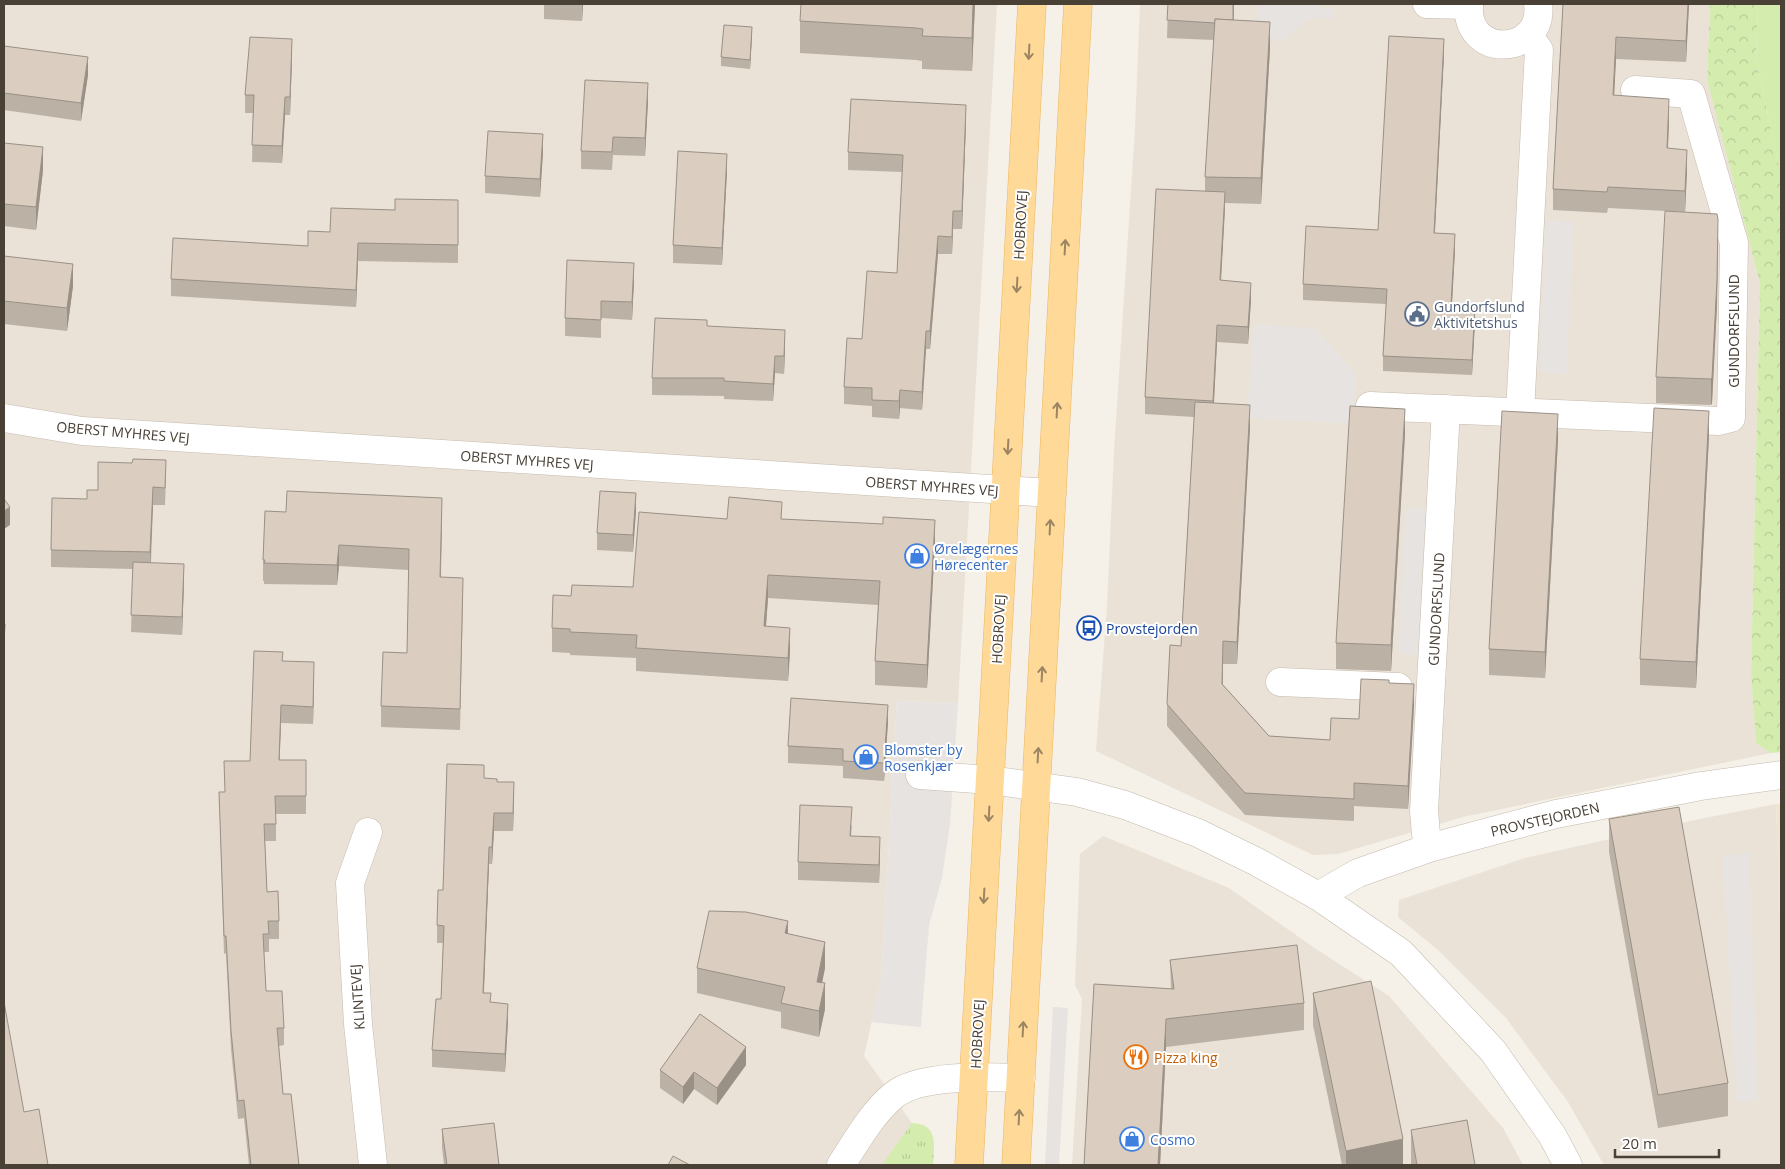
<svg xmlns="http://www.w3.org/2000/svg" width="1785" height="1169" font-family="'Open Sans',sans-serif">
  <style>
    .residential { fill: #eae2d6 }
    .education { fill: #efe4d1 }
    .grass { fill: url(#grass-tufts) }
    .forest { fill: url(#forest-crowns) }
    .garden { fill: #d5ecaf }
    .parking { fill: #e6e3e0 }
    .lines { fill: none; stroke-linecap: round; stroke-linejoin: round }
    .minor-casing { stroke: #c5baad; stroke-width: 29 }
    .major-casing { stroke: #ecb65f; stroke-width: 29 }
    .minor { stroke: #fff; stroke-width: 28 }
    .major { stroke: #ffd998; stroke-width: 28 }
    .wall { fill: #bcb1a5 }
    .shaded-wall { fill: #999086 }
    .building { fill: #dbcec0; stroke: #999086 }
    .oneway { stroke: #9b8562 }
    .labels { text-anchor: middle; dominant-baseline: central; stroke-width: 4; stroke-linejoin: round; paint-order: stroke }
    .street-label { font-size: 14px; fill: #494036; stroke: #fff }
    .service-label { font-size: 14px; fill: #4e5e75; stroke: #fff; text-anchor: start }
    .shop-label { font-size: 14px; fill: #366cbe; stroke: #fff; text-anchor: start }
    .transit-label { font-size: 14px; fill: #164399; stroke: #fff; text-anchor: start }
    .food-label { font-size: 14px; fill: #c56008; stroke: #fff; text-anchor: start }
  </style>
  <defs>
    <pattern id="grass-tufts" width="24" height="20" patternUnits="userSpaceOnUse" patternTransform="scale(1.25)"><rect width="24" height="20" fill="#d5ecaf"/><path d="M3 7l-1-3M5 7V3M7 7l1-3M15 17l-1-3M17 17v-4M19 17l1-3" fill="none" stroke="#b8cb97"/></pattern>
    <pattern id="forest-crowns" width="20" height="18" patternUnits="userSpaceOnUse" patternTransform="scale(1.25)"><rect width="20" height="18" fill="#d5ecaf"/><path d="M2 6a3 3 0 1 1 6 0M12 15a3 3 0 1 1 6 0" fill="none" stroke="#b8cb97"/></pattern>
  </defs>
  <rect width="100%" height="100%" fill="#f5f0e8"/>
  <g class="residential">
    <path d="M4 4H997L958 703 897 701 881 980 864 1056 912 1123 934 1145 933 1165H4Z"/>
    <path d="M1140 4H1710L1707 80 1760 283 1751 675 1756 743 1771 753 1463 817 1338 854 1313 855 1096 751 1107 606 1114 451 1135 128Z"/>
    <path d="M1776 804 1781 944V1165H1604L1568 1102 1506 1018 1439 951 1398 917 1399 900 1525 858 1690 821Z"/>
    <path d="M1103 836 1229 888 1316 949 1389 996 1503 1128 1523 1165H1072L1082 999 1075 985 1080 854Z"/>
  </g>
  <path class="education" d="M1776 804H1781V944Z"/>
  <path class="grass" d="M912 1123C939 1124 934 1145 933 1165H882Z"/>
  <path class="forest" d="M1710 4H1758L1756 59 1781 175V752L1771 753 1756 743 1751 675 1760 283 1707 80Z"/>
  <path class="garden" d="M1758 4H1781V175L1756 59Z"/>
  <g class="parking">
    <path d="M1258 4H1322V9H1334V19L1310 18 1284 41 1256 40Z"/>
    <path d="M1546 220 1573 222 1567 374 1539 373Z"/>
    <path d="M1253 324 1315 328 1356 374 1353 424 1247 418Z"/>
    <path d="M1406 507 1426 509 1418 655 1398 654Z"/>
    <path d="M897 701 958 703 950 824 942 878 929 925 921 1027 871 1022 881 980Z"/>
    <path d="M1749 852 1758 1100 1736 1102 1723 856Z"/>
    <path d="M1053 1007 1068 1008 1059 1165H1045Z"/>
  </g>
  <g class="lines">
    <g class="minor-casing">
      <g id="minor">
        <path d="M1427 4 1469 5"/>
        <path d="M1469 4C1464 60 1545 56 1538 4"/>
        <path d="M1370 406 1719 421 1731 418 1734 243 1691 94 1635 90"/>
        <path d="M1520 413 1539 50 1528 35"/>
        <path d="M4 418 82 431 1052 493"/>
        <path d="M1280 682 1398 687"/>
        <path d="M920 775 990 780 1077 792 1125 805 1198 833 1257 862 1318 896 1401 953 1493 1051 1552 1135 1568 1165"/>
        <path d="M368 832 350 883 358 1024 373 1165"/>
        <path d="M1429 848 1426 834 1424 811 1446 409"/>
        <path d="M1318 896 1358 873 1429 848 1556 814 1701 786 1781 775"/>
        <path d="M841 1165C856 1142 872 1113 894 1095 920 1074 988 1077 1021 1078"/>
      </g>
    </g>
    <g class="major-casing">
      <g id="major">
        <path d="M969 1165 1032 4"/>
        <path d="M1016 1165 1078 4"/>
      </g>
    </g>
    <use href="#minor" class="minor"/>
    <use href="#major" class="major"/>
  </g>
  <g class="wall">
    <path d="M544 4H583L582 21 544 19Z"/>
    <path d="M975 4 972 71 922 69V61L916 60 800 53V21Z"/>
    <path d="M1168 4H1234V20L1270 48 1261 204 1225 203 1221 280 1251 300 1248 344 1217 342 1214 403 1250 427 1237 664H1223V685L1269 736 1330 740 1359 719 1389 683 1414 706 1408 809 1354 806V821L1245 815 1167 726V704L1181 646 1194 417 1145 414V397L1205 191V177L1214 40 1167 38Z"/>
    <path d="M1563 4H1689L1686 62 1616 59 1614 95 1669 120 1668 148 1687 171 1685 212 1608 208 1607 213 1553 210V189Z"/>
    <path d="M752 36 750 69 721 66V57Z"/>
    <path d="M4 46 88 75 81 121 4 110Z"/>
    <path d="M1444 54 1435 233 1455 250 1452 304 1475 321 1472 375 1383 371V356L1386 304 1303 300V284L1378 230Z"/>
    <path d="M292 57 290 115H285L282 163 252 162 253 113H245V95Z"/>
    <path d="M648 101 645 156 613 155 612 170 581 169V151Z"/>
    <path d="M966 122 962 229H953L952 254H938L930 349H926L922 410 900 408 899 419 872 417V406L844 404V387L862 339 897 273 902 172 848 170V152Z"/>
    <path d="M4 143 43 170 36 230 4 226Z"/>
    <path d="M543 152 540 197 485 193V176Z"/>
    <path d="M727 171 722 265 673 263V245Z"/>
    <path d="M458 200V263L358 261 356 307 171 296V279L308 246 330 232 395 210Z"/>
    <path d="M1718 245 1717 305 1712 403 1711 405 1656 403V377Z"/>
    <path d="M4 256 73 286 67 331 4 324Z"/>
    <path d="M634 281 632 320 601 318V338L565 336V318Z"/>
    <path d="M707 326 785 347 784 374 775 373 773 401 724 399V396L652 395V378Z"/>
    <path d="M1405 434 1391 671 1336 669V643Z"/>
    <path d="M1709 436 1696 688 1640 685V659Z"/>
    <path d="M1558 440 1545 678 1489 675V649Z"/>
    <path d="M166 478 165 505H153L151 563 184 582 182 635 131 632 133 569 51 567V550L87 499 98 490Z"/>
    <path d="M636 511 633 552 597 550V533Z"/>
    <path d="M442 519 441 577 463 598 460 730 381 727V706L407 653 409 570 339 566 337 585 264 584V581H263V560Z"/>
    <path d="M727 519H782L935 543 927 688 875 685V661L878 605 768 598 766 626 790 652 788 681 636 671V658L570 655V653L552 652V628L571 596 633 587Z"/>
    <path d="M283 661 314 680 313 724 281 723 279 760H306V814H276V841H265L267 892 279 921V939H269V952H264L266 991 284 1028V1045L279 1046 283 1094 299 1165H249L244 1118 238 1119 231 1049 226 953 224 954 219 792H225L224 761H250Z"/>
    <path d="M888 722 884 781 843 778V766L788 763V746Z"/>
    <path d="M484 778 497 782 514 800 513 831H494L492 864H489L484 993 491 1002 508 1021 505 1072 432 1067V1050L441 999 443 943H437V925L443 890Z"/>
    <path d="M1609 819 1728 1083V1116L1658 1128 1609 852Z"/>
    <path d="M852 825 851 836 880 854 879 883 798 880V862Z"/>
    <path d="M788 934 825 968 822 983 825 1009 819 1037 781 1028V1012L697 993V968Z"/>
    <path d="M1170 960 1304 1003V1030L1166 1047 1160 1165H1084L1094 984 1171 989Z"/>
    <path d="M1313 993 1403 1165H1342L1313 1025Z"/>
    <path d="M746 1065 717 1105 694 1089 683 1104 660 1088V1070Z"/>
    <path d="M442 1129 499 1165H444L442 1147Z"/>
    <path d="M1411 1130 1475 1165H1411Z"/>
  </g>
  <g class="shaded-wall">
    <path d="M582 4H583L582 21Z"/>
    <path d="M973 4H975L972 71V38Z"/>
    <path d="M1233 4H1234L1232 41V24Z"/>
    <path d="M1688 4H1689L1686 62V41Z"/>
    <path d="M1270 22V48L1261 204V178Z"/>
    <path d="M752 27V36L750 69V60Z"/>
    <path d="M1616 37V59L1613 117V95Z"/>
    <path d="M292 39V57L290 115V97Z"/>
    <path d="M1444 39V54L1434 248V233Z"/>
    <path d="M88 57V75L81 121V103Z"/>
    <path d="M648 83V101L645 156V138Z"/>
    <path d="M285 97V115L282 163V146Z"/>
    <path d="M1669 99V120L1667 170V148Z"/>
    <path d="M966 105V122L962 229V211Z"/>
    <path d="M543 134V152L540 197V179Z"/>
    <path d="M43 147V170L36 230V207Z"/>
    <path d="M1687 150V171L1685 212V191Z"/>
    <path d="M727 154V171L722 265V248Z"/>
    <path d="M1225 192V209L1220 297V280Z"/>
    <path d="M953 211V229L952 254V237Z"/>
    <path d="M1718 219 1717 305 1712 403 1711 405V379Z"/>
    <path d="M1455 234V250L1451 320V304Z"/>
    <path d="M938 236V254L930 349V331Z"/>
    <path d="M358 243V261L356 307V290Z"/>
    <path d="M634 263V281L632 320V302Z"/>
    <path d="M73 264V286L67 331V308Z"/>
    <path d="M1251 283V300L1248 344V327Z"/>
    <path d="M1475 306V321L1472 375V360Z"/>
    <path d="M1217 325V342L1213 418V401Z"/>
    <path d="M785 330V347L784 374V356Z"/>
    <path d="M926 331V349L922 410V392Z"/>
    <path d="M775 356V373L773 401V384Z"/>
    <path d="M900 390V408L899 419V401Z"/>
    <path d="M1250 405V427L1237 664V642Z"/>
    <path d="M1405 409V434L1391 671V645Z"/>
    <path d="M1709 411V436L1696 688V662Z"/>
    <path d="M1558 414V440L1545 678V652Z"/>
    <path d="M153 487V505L150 570V552Z"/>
    <path d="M636 493V511L633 552V535Z"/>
    <path d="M442 498V519L440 598V577Z"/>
    <path d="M10 507V525L4 529V511Z"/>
    <path d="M935 520V543L927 688V665Z"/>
    <path d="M339 545V566L337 585V565Z"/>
    <path d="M184 564V582L182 635V617Z"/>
    <path d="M768 575V598L764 650V626Z"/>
    <path d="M5 624V641L4 661V643Z"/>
    <path d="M790 628V652L788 681V658Z"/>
    <path d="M1223 641V664L1222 706V684Z"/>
    <path d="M314 662V680L313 724V707Z"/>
    <path d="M1414 684V706L1408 809V786Z"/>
    <path d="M281 705V723L279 778V760Z"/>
    <path d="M888 705V722L884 781V763Z"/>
    <path d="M514 782V800L513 831V813Z"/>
    <path d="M494 813V831L492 864V847Z"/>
    <path d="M880 837V854L879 883V865Z"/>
    <path d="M489 847V864L483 1010V993Z"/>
    <path d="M788 921V946L785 933Z"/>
    <path d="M825 942V968L817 1007V982Z"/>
    <path d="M825 983V1009L819 1037V1011Z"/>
    <path d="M508 1004V1021L505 1072V1054Z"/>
    <path d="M1166 1019V1047L1160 1165H1158Z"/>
    <path d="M746 1047V1065L717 1105V1088Z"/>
    <path d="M694 1072V1089L683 1104V1087Z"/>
    <path d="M1403 1139V1165H1346V1151Z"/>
  </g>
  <g class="building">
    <path d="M801 4H973L972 38 922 36 923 29 916 28 800 21Z"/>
    <path d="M1168 4H1233V20L1215 19V23L1167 20Z"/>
    <path d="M1563 4H1688L1686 41 1616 37 1613 95 1669 99 1667 148 1687 150 1685 191 1608 187 1607 192 1553 189Z"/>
    <path d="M1215 19 1270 22 1261 178 1205 177Z"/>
    <path d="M724 25 752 27 750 60 721 57Z"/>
    <path d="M1389 36 1444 39 1434 233 1455 234 1451 304 1475 306 1472 360 1383 356 1387 289 1303 284 1306 226 1378 230Z"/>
    <path d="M250 37 292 39 290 97H285L282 146 252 145 254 95H245Z"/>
    <path d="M4 46 88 57 81 103 4 93Z"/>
    <path d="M585 80 648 83 645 138 613 137 612 152 581 151Z"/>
    <path d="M851 99 966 105 962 211H953L952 237 938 236 930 331H926L922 392 900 390 899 401 872 400V388L844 387 847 338 862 339 867 271 897 273 903 155 848 152Z"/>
    <path d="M488 131 543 134 540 179 485 176Z"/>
    <path d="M4 143 43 147 36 207 4 204Z"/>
    <path d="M678 151 727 154 722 248 673 245Z"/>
    <path d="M1156 189 1225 192 1220 280 1251 283 1248 327 1217 325 1213 401 1145 397Z"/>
    <path d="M395 199 458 200V245L358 243 356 290 171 279 173 238 308 246V231L330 232 331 208 395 210Z"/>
    <path d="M1665 211 1717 214 1718 219 1717 279 1712 378 1711 379 1656 377Z"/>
    <path d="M4 256 73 264 67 308 4 301Z"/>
    <path d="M567 260 634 263 632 302 601 301V320L565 318Z"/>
    <path d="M655 318 707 320V326L785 330 784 356H775L773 384 724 381V378H652Z"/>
    <path d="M1195 402 1250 405 1237 642 1223 641 1222 684 1269 736 1330 740 1331 718 1359 719 1361 679 1389 680V683L1414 684 1408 786 1354 783V799L1245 793 1167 704 1170 645 1181 646Z"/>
    <path d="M1350 406 1405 409 1391 645 1336 643Z"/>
    <path d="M1654 408 1709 411 1696 662 1640 659Z"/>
    <path d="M1502 411 1558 414 1545 652 1489 649Z"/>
    <path d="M133 459 166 460 165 488 153 487 150 552 51 550 52 498 87 499V490H98V462L132 463Z"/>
    <path d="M287 491 442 498 440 577 463 578 460 709 381 706 383 652 407 653 409 549 339 545 337 565 264 563 265 560H263L265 511 286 512Z"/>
    <path d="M600 491 636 493 633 535 597 533Z"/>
    <path d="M729 497 782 502 781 519 883 524V517L935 520 927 665 875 661 880 581 768 575 764 626 790 628 788 658 636 648 637 635 570 632V629L552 628 553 595 571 596 572 585 633 587 639 512 727 519Z"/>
    <path d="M4 499 10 507 4 511Z"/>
    <path d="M133 562 184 564 182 617 131 615Z"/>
    <path d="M4 624H5L4 643Z"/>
    <path d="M254 651 283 652 282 661 314 662 313 707 281 705 279 760H306V796H275L276 824H264L267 892 278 891 279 921H268L269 934H263L266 991H282L284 1028H277L283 1094H291L299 1165H251L244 1100 238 1101 231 1031 226 936H224L219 792H225L224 761H250Z"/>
    <path d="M791 698 888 705 884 763 843 761V749L788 746Z"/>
    <path d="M447 764 484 765V778L497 779V782H514L513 813H494L492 847H489L483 993H491L490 1002 508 1004 505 1054 432 1050 436 999H441L444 926 437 925 438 890H443Z"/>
    <path d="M800 805 852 807 850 836 880 837 879 865 798 862Z"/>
    <path d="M1679 807 1728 1083 1658 1095 1609 819Z"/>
    <path d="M709 911 746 912 788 921 785 933 825 942 817 982 825 983 819 1011 781 1003 785 987 697 968Z"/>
    <path d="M1297 945 1304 1003 1166 1019 1158 1165H1084L1094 984 1174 989 1170 960Z"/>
    <path d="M1371 981 1403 1139 1346 1151 1313 993Z"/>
    <path d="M4 1002 24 1112 39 1109 48 1165H4Z"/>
    <path d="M700 1014 746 1047 717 1088 694 1072 683 1087 660 1070Z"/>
    <path d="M1467 1120 1475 1165H1417L1411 1130Z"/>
    <path d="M494 1123 499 1165H447L442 1129Z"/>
    <path d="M673 1156 690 1165H668Z"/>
  </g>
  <defs><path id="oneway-shaft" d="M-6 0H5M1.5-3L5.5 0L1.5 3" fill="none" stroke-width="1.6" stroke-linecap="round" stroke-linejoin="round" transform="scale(1.25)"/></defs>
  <g class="oneway">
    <use href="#oneway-shaft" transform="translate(1029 52) rotate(93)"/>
    <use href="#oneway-shaft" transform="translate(1065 247) rotate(-87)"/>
    <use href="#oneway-shaft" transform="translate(1017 285) rotate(93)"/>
    <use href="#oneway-shaft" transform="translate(1057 410) rotate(-87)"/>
    <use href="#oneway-shaft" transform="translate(1008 447) rotate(93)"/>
    <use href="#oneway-shaft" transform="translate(1050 527) rotate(-87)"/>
    <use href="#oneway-shaft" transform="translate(1042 674) rotate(-87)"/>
    <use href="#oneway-shaft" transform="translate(1038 755) rotate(-87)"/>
    <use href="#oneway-shaft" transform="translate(989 814) rotate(93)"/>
    <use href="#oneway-shaft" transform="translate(984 896) rotate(93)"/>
    <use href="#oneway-shaft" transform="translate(1023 1029) rotate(-87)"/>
    <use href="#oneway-shaft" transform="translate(1019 1117) rotate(-87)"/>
  </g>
  <defs>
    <g id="civic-ring" transform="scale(1.25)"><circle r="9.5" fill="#fff" stroke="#5c6f8a" stroke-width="1.5"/><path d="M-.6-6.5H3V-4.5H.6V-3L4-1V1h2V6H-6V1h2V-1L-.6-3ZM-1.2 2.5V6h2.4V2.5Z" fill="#5c6f8a"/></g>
    <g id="shop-ring" transform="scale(1.25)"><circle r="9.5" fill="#fff" stroke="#3f7fe0" stroke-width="1.5"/><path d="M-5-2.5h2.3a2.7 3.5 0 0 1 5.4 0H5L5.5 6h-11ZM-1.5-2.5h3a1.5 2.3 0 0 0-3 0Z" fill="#3f7fe0"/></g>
    <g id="bus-ring" transform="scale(1.25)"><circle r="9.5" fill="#fff" stroke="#1a4fb4" stroke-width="1.5"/><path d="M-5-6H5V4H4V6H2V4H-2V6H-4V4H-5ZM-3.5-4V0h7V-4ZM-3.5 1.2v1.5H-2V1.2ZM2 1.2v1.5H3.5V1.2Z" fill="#1a4fb4"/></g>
    <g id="restaurant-ring" transform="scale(1.25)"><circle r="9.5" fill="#fff" stroke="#e8710a" stroke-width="1.5"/><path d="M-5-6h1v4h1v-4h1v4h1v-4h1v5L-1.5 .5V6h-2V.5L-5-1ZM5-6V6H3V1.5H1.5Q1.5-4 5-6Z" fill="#e8710a"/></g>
  </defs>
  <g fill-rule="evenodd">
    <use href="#civic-ring" x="1417" y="314"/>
    <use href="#shop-ring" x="917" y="556"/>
    <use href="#bus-ring" x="1089" y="628"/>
    <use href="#shop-ring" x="866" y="757"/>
    <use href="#restaurant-ring" x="1136" y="1057"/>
    <use href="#shop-ring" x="1132" y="1139"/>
  </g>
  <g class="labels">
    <g class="street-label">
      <text transform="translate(1020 225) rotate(-87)">HOBROVEJ</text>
      <text transform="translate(1733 331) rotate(-90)">GUNDORFSLUND</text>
      <text transform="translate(123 432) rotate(5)">OBERST MYHRES VEJ</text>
      <text transform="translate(527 460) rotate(4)">OBERST MYHRES VEJ</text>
      <text transform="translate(932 486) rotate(4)">OBERST MYHRES VEJ</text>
      <text transform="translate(1436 609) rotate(-87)">GUNDORFSLUND</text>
      <text transform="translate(998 629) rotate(-87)">HOBROVEJ</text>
      <text transform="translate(1545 819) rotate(-13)">PROVSTEJORDEN</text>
      <text transform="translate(357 997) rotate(-94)">KLINTEVEJ</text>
      <text transform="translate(977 1034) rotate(-87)">HOBROVEJ</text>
    </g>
    <g class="service-label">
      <text x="1434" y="306">Gundorfslund<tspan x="1434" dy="16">Aktivitetshus</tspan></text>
    </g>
    <g class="shop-label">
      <text x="934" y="548">Ørelægernes<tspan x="934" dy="16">Hørecenter</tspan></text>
      <text x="884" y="749">Blomster by<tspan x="884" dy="16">Rosenkjær</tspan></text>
      <text x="1150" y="1139">Cosmo</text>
    </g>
    <g class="transit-label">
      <text x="1106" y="628">Provstejorden</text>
    </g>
    <g class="food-label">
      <text x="1154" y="1057">Pizza king</text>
    </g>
  </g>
  <rect width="1785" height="1169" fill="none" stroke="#494036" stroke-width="10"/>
  <path d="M1615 1149v8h104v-8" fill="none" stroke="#494036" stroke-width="2.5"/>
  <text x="1622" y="1149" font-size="15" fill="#494036" stroke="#ffffff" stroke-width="4" paint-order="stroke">20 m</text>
</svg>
